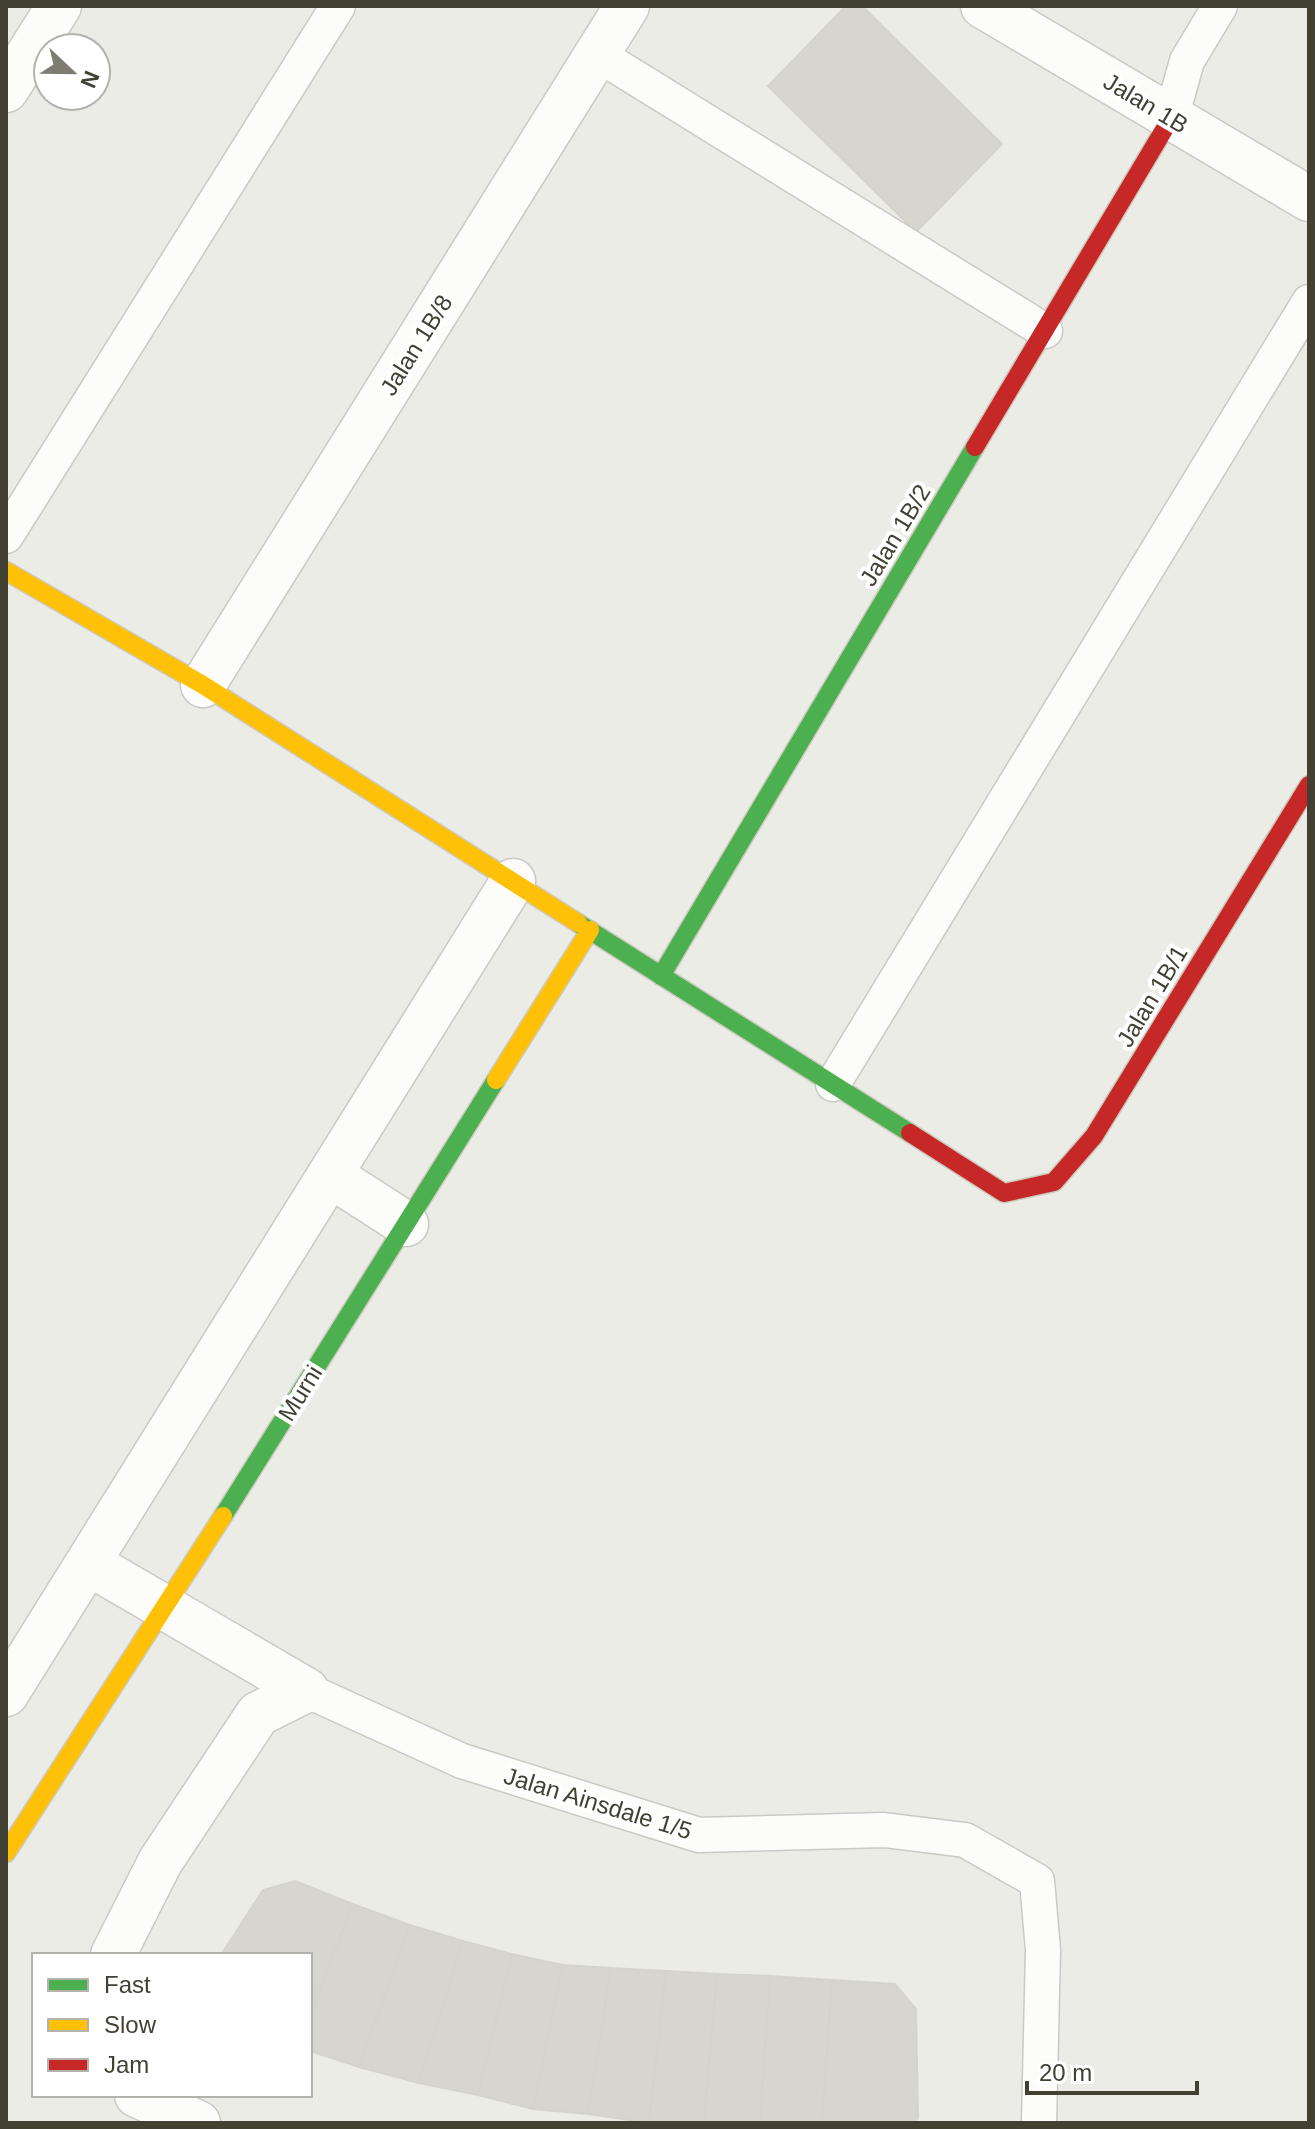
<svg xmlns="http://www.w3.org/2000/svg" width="1315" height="2129" font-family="Helvetica,sans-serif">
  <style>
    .building { fill: #d6d5ce; stroke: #d5d4cc; stroke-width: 2 }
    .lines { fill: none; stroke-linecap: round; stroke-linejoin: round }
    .lane-casing { stroke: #cacac4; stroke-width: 37 }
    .street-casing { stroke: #cacac4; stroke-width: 47 }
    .fast-casing { stroke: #cccabd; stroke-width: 21 }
    .slow-casing { stroke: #cccabd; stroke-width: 21 }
    .jam-casing { stroke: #cccabd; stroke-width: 21 }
    .lane { stroke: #fcfcfb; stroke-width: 34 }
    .street { stroke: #fcfcfb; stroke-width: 44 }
    .fast { stroke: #4caf50; stroke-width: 18 }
    .slow { stroke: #ffc107; stroke-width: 18 }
    .jam { stroke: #c62828; stroke-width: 18 }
    .labels { text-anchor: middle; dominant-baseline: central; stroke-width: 8; stroke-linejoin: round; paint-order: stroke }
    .street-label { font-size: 24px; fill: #423f33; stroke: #fff }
  </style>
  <rect width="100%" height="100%" fill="#ecece6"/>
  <g class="building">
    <path d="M846 6H862L1002 144 916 232 768 86Z"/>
    <path d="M295 1881 353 1904 310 2015V1955H221L263 1890Z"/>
    <path d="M353 1904 410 1925 359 2067 310 2051V2015Z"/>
    <path d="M410 1925 463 1941 419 2083 359 2067Z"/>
    <path d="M463 1941 512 1954 478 2095 419 2083Z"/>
    <path d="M512 1954 563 1965 533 2109 478 2095Z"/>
    <path d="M563 1965 611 1968 588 2114 533 2109Z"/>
    <path d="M611 1968 666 1971 649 2123 588 2114Z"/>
    <path d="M666 1971 717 1974 704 2123H649Z"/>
    <path d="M717 1974 770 1976 760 2123H704Z"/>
    <path d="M770 1976 832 1980 822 2123H760Z"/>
    <path d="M832 1980 895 1984 916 2009 918 2118 912 2123H822Z"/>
  </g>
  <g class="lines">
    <g class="lane-casing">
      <g id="lane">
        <path d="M597 54 1045 331"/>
        <path d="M1171 118 1187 61 1220 6"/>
        <path d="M6 536 338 6"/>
        <path d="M833 1084 1309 302"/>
        <path d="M306 1690 462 1761 699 1835 884 1830 965 1840 1037 1881 1043 1950 1039 2123"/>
      </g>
    </g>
    <g class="street-casing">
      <g id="street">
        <path d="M983 6 1309 199"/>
        <path d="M6 90 59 6"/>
        <path d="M203 685 627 6"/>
        <path d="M330 1175 406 1224"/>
        <path d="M90 1564 306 1690"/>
        <path d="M6 1694 513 881"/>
        <path d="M113 1955 160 1862 258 1714 306 1690"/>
        <path d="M137 2095 198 2123"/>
      </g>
    </g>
    <g class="fast-casing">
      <g id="fast">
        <path d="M578 923 910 1133"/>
        <path d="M661 976 975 447"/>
        <path d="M223 1516 496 1080"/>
      </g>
    </g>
    <g class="slow-casing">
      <g id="slow">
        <path d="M6 571 203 685 578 923"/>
        <path d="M496 1080 590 930"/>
        <path d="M6 1853 223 1516"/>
      </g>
    </g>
    <g class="jam-casing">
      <g id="jam">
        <path d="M975 447 1171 118"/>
        <path d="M910 1133 1004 1193 1054 1182 1094 1136 1309 785"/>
      </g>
    </g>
    <use href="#lane" class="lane"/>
    <use href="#street" class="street"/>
    <use href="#fast" class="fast"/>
    <use href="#slow" class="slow"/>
    <use href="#jam" class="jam"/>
  </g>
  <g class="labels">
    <g class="street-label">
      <text transform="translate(1146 103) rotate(31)">Jalan 1B</text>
      <text transform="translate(416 345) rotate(-58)">Jalan 1B/8</text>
      <text transform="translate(895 535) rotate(-59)">Jalan 1B/2</text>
      <text transform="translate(1152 996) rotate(-59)">Jalan 1B/1</text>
      <text transform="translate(300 1393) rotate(-58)">Murni</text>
      <text transform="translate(598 1803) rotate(17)">Jalan Ainsdale 1/5</text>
    </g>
  </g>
  <rect width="1315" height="2129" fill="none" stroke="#423f33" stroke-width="16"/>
  <rect x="32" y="1953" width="280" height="144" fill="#ffffff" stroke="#b3b2ad" stroke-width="2"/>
  <rect x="48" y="1979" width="40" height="12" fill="#4caf50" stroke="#b3b2ad" stroke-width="2"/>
  <text x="104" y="1993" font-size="24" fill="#423f33">Fast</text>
  <rect x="48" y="2019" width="40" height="12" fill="#ffc107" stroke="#b3b2ad" stroke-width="2"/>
  <text x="104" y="2033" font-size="24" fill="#423f33">Slow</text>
  <rect x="48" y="2059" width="40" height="12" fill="#c62828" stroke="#b3b2ad" stroke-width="2"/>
  <text x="104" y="2073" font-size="24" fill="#423f33">Jam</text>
  <g transform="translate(72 72) rotate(112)"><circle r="38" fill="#ffffff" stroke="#b3b2ad" stroke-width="2"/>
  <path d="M0-6L14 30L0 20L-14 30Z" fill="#7e7c72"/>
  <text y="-12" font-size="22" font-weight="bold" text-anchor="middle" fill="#423f33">N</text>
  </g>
  <path d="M1027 2081v12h170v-12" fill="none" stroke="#423f33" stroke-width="4"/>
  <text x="1039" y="2081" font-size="24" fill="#423f33" stroke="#ffffff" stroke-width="6" paint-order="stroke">20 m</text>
</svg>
